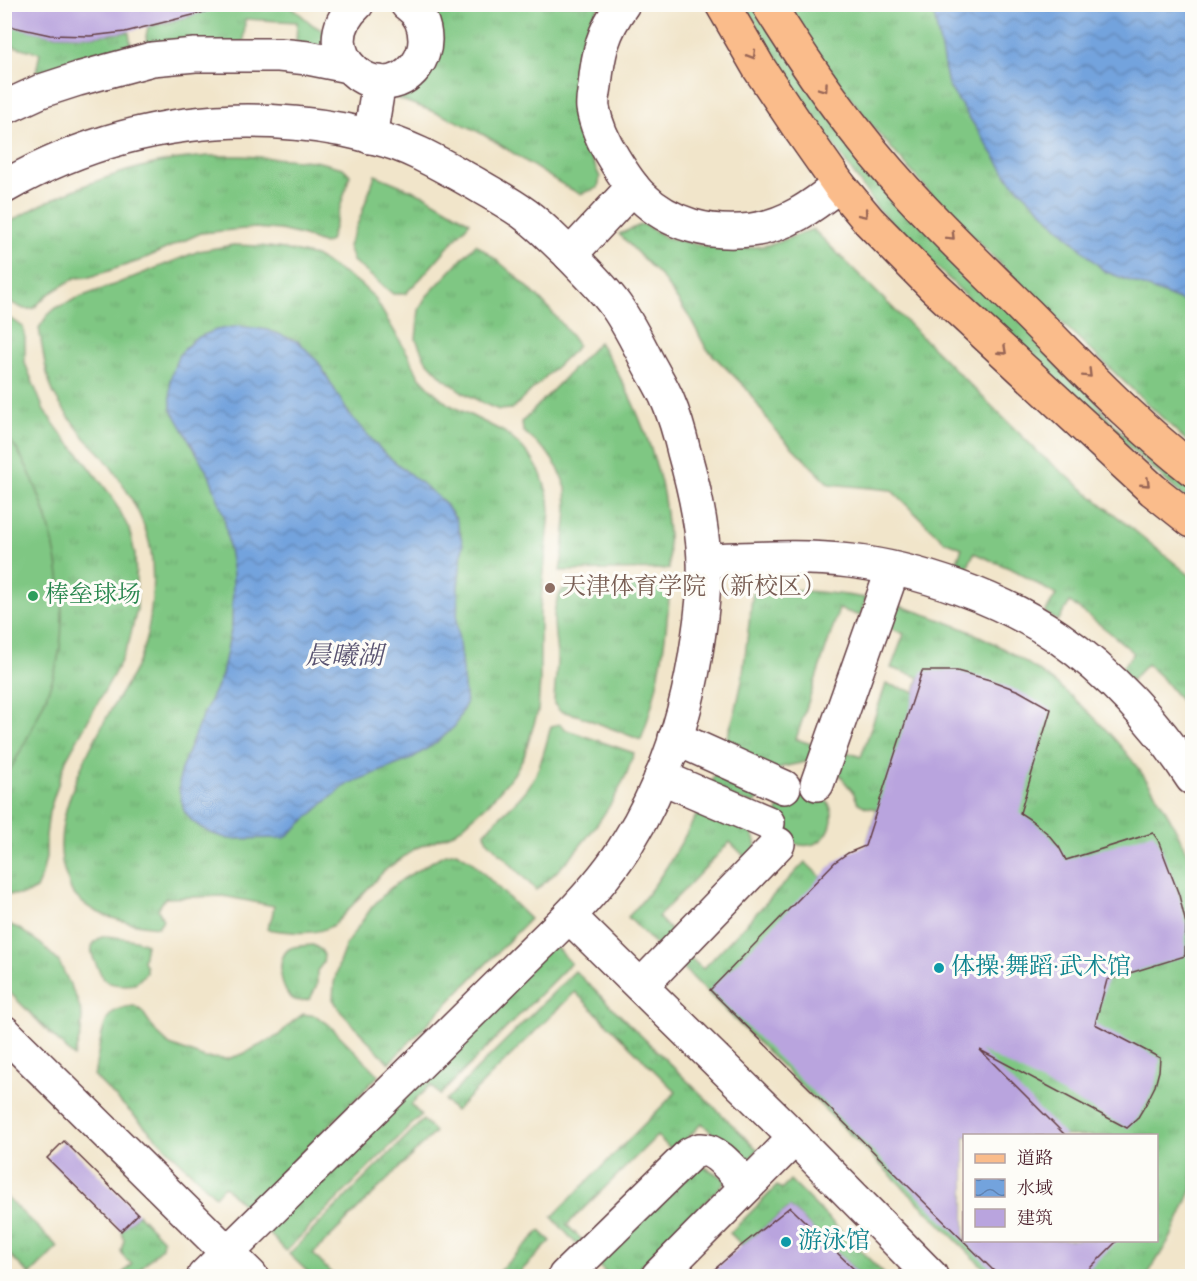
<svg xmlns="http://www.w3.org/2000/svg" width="1197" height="1281" font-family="'Sorts Mill Goudy','Noto Serif SC',serif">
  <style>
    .grass { fill: url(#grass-tufts); stroke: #647357; stroke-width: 1.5; fill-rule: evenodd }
    .pitch { fill: #7fc783; stroke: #647357; stroke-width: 1.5 }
    .water { fill: url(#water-waves); stroke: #5e6184; stroke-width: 1.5 }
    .building { fill: #b9a4de }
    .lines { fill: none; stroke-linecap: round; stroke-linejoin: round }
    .minor-casing { stroke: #633d43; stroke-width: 36 }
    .major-casing { stroke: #633d43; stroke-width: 36 }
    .minor { stroke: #fff; stroke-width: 33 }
    .major { stroke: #fabc8b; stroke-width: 33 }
    .oneway { stroke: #996656 }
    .education-dot { fill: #8d6e63; stroke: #fdfcf7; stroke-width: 2 }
    .leisure-dot { fill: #2e9e5b; stroke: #fdfcf7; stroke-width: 2 }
    .culture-dot { fill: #0f9aa8; stroke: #fdfcf7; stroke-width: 2 }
    .labels { text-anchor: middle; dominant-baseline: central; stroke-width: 6; stroke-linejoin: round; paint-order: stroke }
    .education-label { font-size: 24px; fill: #785e54; stroke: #fdfcf7; text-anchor: start }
    .leisure-label { font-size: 24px; fill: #27864d; stroke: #fdfcf7; text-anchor: start }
    .culture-label { font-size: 24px; fill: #0d838f; stroke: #fdfcf7; text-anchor: start }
    .water-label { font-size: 26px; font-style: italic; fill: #5a5472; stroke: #fdfcf7 }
  </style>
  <defs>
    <pattern id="grass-tufts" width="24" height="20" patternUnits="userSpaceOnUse" patternTransform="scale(1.5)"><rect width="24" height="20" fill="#7fc783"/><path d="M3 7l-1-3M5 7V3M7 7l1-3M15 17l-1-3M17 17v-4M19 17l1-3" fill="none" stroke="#6faa71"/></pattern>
    <pattern id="water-waves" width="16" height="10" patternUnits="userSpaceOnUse" patternTransform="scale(1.5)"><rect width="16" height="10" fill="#73a3dd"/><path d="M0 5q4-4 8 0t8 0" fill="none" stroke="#6084b3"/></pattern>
  </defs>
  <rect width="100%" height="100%" fill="#fdfcf7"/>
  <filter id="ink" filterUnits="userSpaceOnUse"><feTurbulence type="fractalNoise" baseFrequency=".0167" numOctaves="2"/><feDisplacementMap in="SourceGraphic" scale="12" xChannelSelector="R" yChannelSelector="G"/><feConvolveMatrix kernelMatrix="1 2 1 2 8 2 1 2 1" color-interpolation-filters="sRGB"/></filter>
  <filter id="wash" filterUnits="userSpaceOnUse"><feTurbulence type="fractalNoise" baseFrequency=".008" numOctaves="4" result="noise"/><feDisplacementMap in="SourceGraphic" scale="24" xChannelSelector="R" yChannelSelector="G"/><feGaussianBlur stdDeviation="1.35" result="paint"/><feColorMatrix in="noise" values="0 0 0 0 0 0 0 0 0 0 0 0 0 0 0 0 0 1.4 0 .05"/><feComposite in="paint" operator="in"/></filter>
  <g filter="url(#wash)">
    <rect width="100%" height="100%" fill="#f1e5ca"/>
    <g class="grass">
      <path d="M219 5H289L313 25 325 32V44L316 47 296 45 297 22 245 19 244 42 148 49 146 36 148 27 188 17Z"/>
      <path d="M427 5H600L588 26 579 51 575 74 573 101 580 134 600 177 598 188 580 194C546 177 517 154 484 135 456 119 424 108 393 97L406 94 417 86Z"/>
      <path d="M745 5H756L1093 397C1118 436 1156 465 1192 492V504L1019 348 878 209 798 93 776 60Z"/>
      <path d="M786 5H1192V446L1001 265 930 193 873 127 813 48Z"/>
      <path d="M4 24 50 35 90 36 129 32 132 50 53 74 36 72 40 53 5 44Z"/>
      <path d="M209 156H242L315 161 343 168 350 175 330 241 324 244 301 235 280 230 255 228 201 233 139 261 90 277 75 278 47 295 33 309H24L5 300V225C55 194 115 171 172 160 185 158 197 157 209 156Z"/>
      <path d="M375 175 426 196 470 222 421 278 405 294H393L353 261 348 246 360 218Z"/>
      <path d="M643 224 665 237 708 247 743 249 773 244 813 229 1041 455 1192 577V715L1163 679 1147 664 1131 681 1120 670 1134 653 1108 631 1070 602 1058 621 1045 613 1056 595 1016 571 974 553 965 573 954 569 962 548 944 541 891 490 829 484 775 430 746 388 706 348 690 318 663 279 619 234Z"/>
      <path d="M476 244C515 273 551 305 578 346L512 409 499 410 487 405 464 393 443 378 425 359 416 339 419 310 426 297Z"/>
      <path d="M233 245 260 246 284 249 315 256 359 283 374 297 409 356 418 375 432 390 448 404 504 432 522 447 533 460 541 474 545 486 549 499 550 512 540 611V680L538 711 524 756 514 774 489 803 456 832 416 848 384 871 335 924C316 937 289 932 267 929L272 917 274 906 223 896 165 898 158 909 163 920 158 927C129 924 91 917 72 892 70 888 69 883 67 879 46 828 84 758 109 713 119 695 132 678 140 658 152 627 155 584 151 551 145 517 123 482 102 455 97 449 91 444 86 439 77 428 61 407 54 394 45 374 43 350 39 328L47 316 56 308 80 297 116 284 199 251Z"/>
      <path d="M4 317 13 320 23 327 25 337V363L44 410 62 435 82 457 112 497 129 529 135 554 137 609 129 642 120 663 66 760 49 812 46 836V858L42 875 36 889 28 894 19 895 4 894Z"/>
      <path d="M599 342C624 380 644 424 657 468 666 497 669 538 669 569L560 571 563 553 567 510 566 488 558 468 547 452 523 431 522 422Z"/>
      <path d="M670 584C667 637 659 690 641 740L577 715 560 711 554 704C554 689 557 673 557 657 556 634 548 609 563 589Z"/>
      <path d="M753 590C791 589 829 592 866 598L860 616 839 609 796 739 817 746 810 761 782 767 774 774 722 753 736 709 742 681Z"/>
      <path d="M892 603C927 615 963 626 995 644 1083 691 1156 772 1192 866V1189L1171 1237 1147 1276H992L679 964 687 955 703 969 805 862 821 877 866 846 877 809 866 807 858 803 853 792 837 772 841 750 861 757 886 684 915 692 919 677 891 668 904 634 886 626ZM964 1136H1156V1240H964Z"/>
      <path d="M559 724 567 730 634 753C631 760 629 768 626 775 609 814 570 863 536 890L486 839 485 832C500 814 521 801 533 780 542 764 546 744 551 726Z"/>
      <path d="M717 768 760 791 759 798 755 804 708 791Z"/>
      <path d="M800 790C807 790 811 792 818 795 850 809 823 867 784 837L777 812 782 800Z"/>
      <path d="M701 807 749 826 755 841 756 850 748 860 730 842 658 917 675 935 661 950 628 917C659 885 680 845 701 807Z"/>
      <path d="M456 852 470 860 530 919 389 1063 341 1012 333 999 334 983 339 963 346 944 372 907 388 890 403 879 443 855Z"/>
      <path d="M5 923 18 928 41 944 59 962 77 999 82 1015 81 1033 74 1057 5 988Z"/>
      <path d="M104 936C115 937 138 939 146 944L143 961 146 967V973L135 984C127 985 113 986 106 981 102 978 100 972 98 968 91 955 86 943 104 936Z"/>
      <path d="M551 942 571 963 440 1095 430 1085 411 1105 421 1115 286 1251 266 1230Z"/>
      <path d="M313 945 321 950 324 955 323 963 317 971V985L310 999C305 1000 300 1002 295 1000 280 995 275 958 289 949 295 945 305 946 313 945Z"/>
      <path d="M575 971 758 1150 747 1162 741 1163 702 1123 674 1152 657 1136 567 1225 584 1242 579 1247 552 1217 676 1092 575 992 455 1111 445 1101Z"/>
      <path d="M134 1006 142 1011 156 1032 170 1045 205 1058 227 1059 243 1054 278 1036 291 1023 303 1014 316 1016 327 1023 379 1075 247 1209 224 1186 215 1196 94 1076C97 1062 101 1023 111 1014 116 1009 126 1007 134 1006Z"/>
      <path d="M423 1120 435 1132 313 1254 334 1276H312L289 1254Z"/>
      <path d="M696 1162 727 1180 632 1276H609L598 1265Z"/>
      <path d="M790 1180 886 1276H861L790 1207 742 1245 730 1233 777 1186 782 1189Z"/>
      <path d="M4 1195 58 1247 30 1275 5 1250Z"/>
      <path d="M138 1214 163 1240 162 1247 133 1276H120L132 1264 125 1259 121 1251 124 1240 121 1231Z"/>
      <path d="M540 1231 551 1241 516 1276H494Z"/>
    </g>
    <path class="pitch" d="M5 433C9 439 14 445 18 451 53 510 75 612 53 678 41 713 24 747 5 778Z"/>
    <g class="water">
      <path d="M932 5H1192V305L1104 271 1010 180 948 85Z"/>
      <path d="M239 326 268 330 299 342 319 363 349 414 384 453 443 501 456 519 463 544 458 587 457 625 466 703 455 726 436 743 409 760 348 784 324 803 285 838 229 839 213 834 200 827 191 820 184 811 179 789 180 772 198 726 222 675 232 625 233 574 224 516 210 477 171 408 170 380 178 356 194 339 216 330Z"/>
    </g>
    <g id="blocks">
      <g class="building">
        <path d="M4 4H208L209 11 125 32 90 36 50 35 4 25Z"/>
        <path d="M922 671H957L990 680 1019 691 1051 709 1020 813 1031 820 1047 833 1059 847 1066 860 1153 833 1158 840 1179 895 1186 924 1185 956 1107 980 1095 1024 1160 1058 1159 1071 1155 1086 1146 1104 1137 1119 1127 1128 980 1050 1066 1136H964V1240H1118L1082 1276H999L710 990 835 862 848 853 865 846Z"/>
        <path d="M64 1141 138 1214 121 1231 47 1158Z"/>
        <path d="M790 1207 861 1276H707L742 1245Z"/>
      </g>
    </g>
  </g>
  <g filter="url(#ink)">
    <use href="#blocks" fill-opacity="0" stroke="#633d43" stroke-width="1.5"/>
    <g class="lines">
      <g class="minor-casing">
        <g id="minor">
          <path d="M357 4C305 52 380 113 416 66 422 58 425 50 425 40 425 26 419 12 407 4"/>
          <path d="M623 4C603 31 598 53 595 86 594 93 592 101 593 108 596 126 604 143 614 159 622 172 630 185 641 196 670 225 711 235 751 230 786 226 813 206 839 185"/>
          <path d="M4 108 41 91 78 79 152 59 195 55H279L308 58 348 66"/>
          <path d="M370 137 379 82"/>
          <path d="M4 187C110 127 224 108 344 130 354 132 366 135 376 138 411 146 443 166 474 183 491 193 510 203 526 215 540 225 553 239 566 251 583 269 602 286 616 306 628 323 637 341 646 359 653 373 662 386 668 401 675 417 680 435 684 452 694 487 702 523 704 559 705 586 702 613 698 639 688 711 666 781 628 842 612 869 591 893 569 916L204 1276"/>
          <path d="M570 255 633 187"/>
          <path d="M704 560C752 559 801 555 850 561 918 569 1001 598 1058 637 1109 672 1159 726 1192 778"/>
          <path d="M675 738 784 787"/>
          <path d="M661 777 768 823"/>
          <path d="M817 784 893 569"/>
          <path d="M569 916 783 1126 931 1276"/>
          <path d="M641 986 778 844"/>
          <path d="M4 1032 251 1276"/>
          <path d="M565 1276 690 1154C694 1152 697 1151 700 1150 717 1148 736 1175 747 1186"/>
          <path d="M658 1276 795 1138"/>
        </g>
      </g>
      <g class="major-casing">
        <g id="major">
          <path d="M722 4 759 68 799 128 839 185 869 221 934 287 1153 490 1192 521"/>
          <path d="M768 4C796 49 826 94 859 135 909 200 970 256 1027 313 1081 367 1133 423 1192 469"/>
        </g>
      </g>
      <use href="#minor" class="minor"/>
      <use href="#major" class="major"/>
    </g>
    <defs><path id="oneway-chevron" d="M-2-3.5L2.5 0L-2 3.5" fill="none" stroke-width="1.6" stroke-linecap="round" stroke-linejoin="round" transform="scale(1.5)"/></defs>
    <g class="oneway">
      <use href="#oneway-chevron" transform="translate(752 55) rotate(59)"/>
      <use href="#oneway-chevron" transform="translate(824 88) rotate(55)"/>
      <use href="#oneway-chevron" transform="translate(864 214) rotate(50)"/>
      <use href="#oneway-chevron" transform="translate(951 236) rotate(45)"/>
      <use href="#oneway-chevron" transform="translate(1003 351) rotate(43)"/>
      <use href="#oneway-chevron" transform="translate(1088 374) rotate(45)"/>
      <use href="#oneway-chevron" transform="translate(1146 483) rotate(43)"/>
    </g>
  </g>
  <circle class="education-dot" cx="550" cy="588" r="6"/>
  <circle class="leisure-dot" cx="33" cy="596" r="6"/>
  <g class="culture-dot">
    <circle cx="939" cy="968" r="6"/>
    <circle cx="786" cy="1242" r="6"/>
  </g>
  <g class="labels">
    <g class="education-label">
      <text x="562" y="588">天津体育学院（新校区）</text>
    </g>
    <g class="leisure-label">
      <text x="45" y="596">棒垒球场</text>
    </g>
    <g class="culture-label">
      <text x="951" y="968">体操·舞蹈·武术馆</text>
      <text x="798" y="1242">游泳馆</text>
    </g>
    <g class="water-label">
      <text x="344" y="657">晨曦湖</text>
    </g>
  </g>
  <rect width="1197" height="1281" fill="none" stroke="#fdfcf7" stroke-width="24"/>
  <rect x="963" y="1134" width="195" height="108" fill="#fdfcf7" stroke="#b5a4a5" stroke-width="1.5"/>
  <rect x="975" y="1154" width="30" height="9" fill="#fabc8b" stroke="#b5a4a5" stroke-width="1.5"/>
  <text x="1017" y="1164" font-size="18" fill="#4a1f2b">道路</text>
  <rect x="975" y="1179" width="30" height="18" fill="url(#water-waves)" stroke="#b5a4a5" stroke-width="1.5"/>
  <text x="1017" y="1194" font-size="18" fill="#4a1f2b">水域</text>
  <rect x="975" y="1209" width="30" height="18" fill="#b9a4de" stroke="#b5a4a5" stroke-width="1.5"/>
  <text x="1017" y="1224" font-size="18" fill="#4a1f2b">建筑</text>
</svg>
